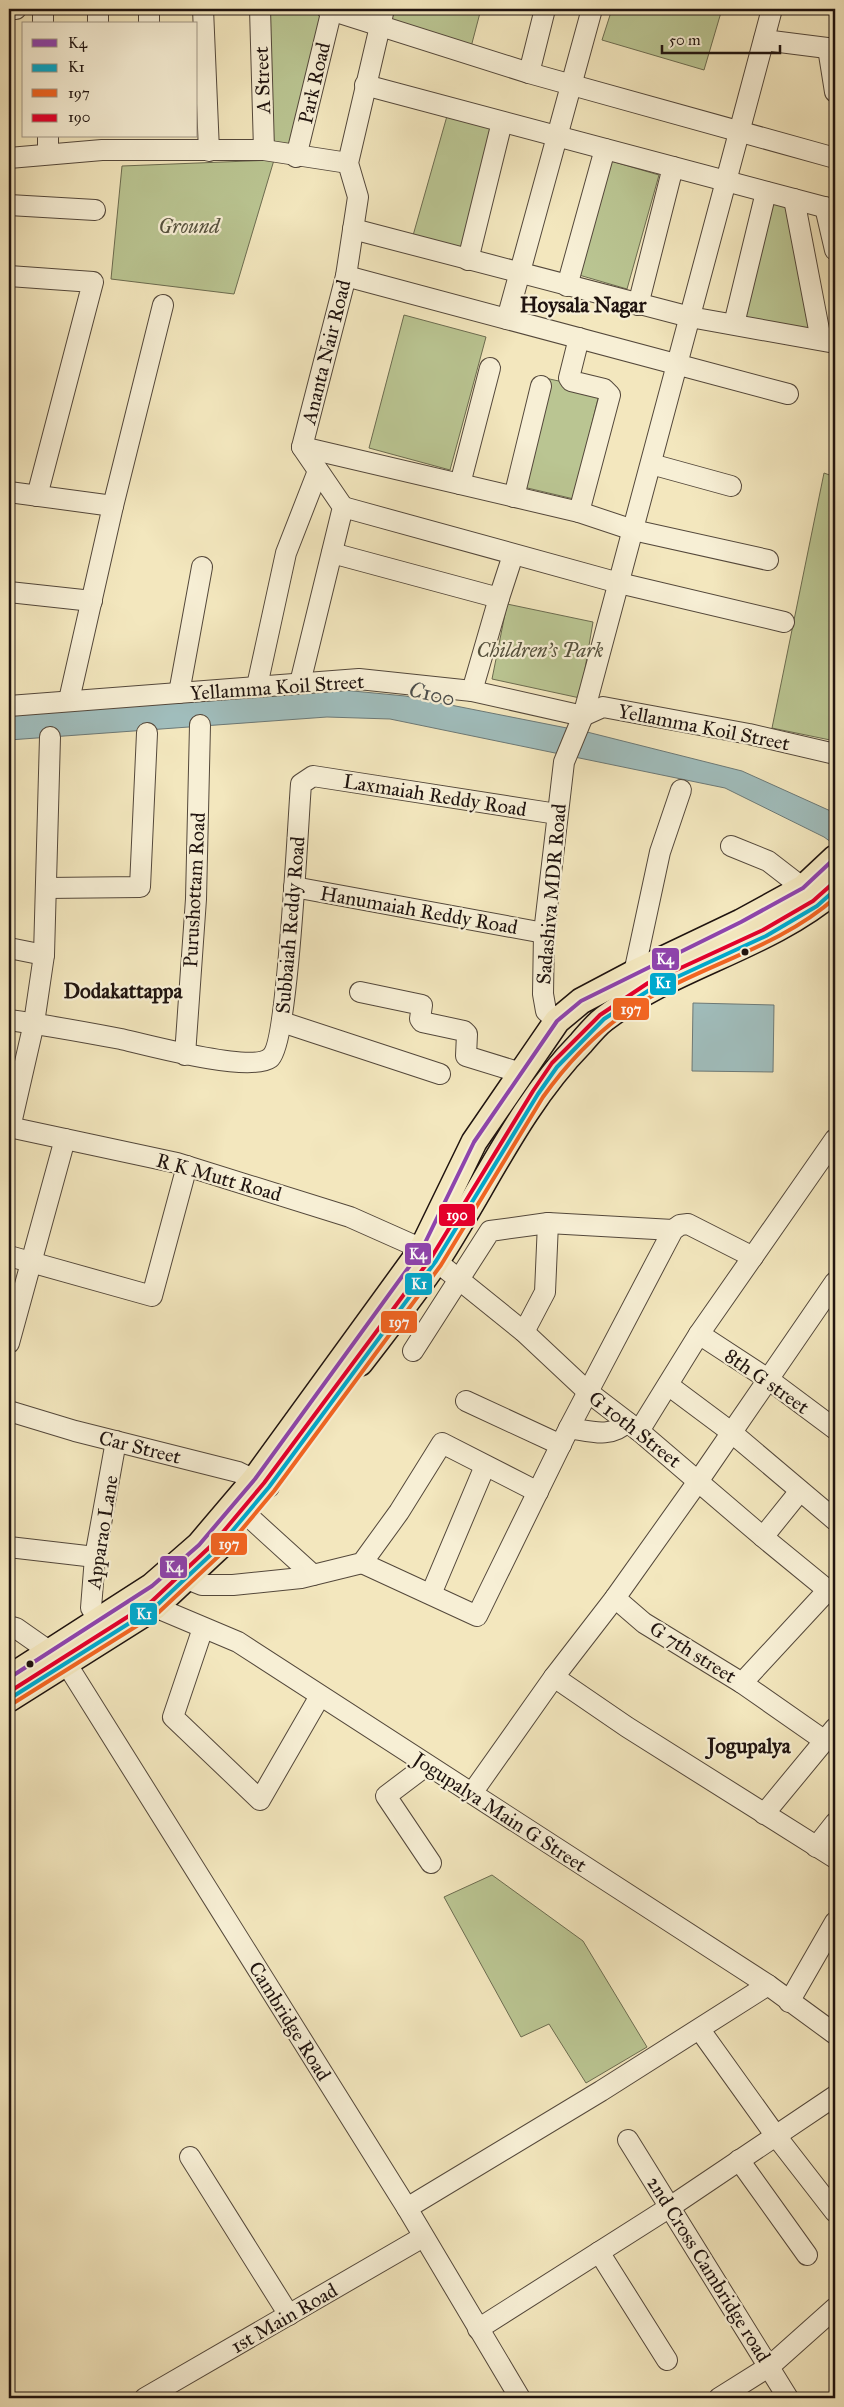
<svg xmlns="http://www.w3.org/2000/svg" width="844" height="2407" font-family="'IM FELL Great Primer',serif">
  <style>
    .green { fill: #bac592; stroke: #6c6c50 }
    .water { fill: #a0bdbc; stroke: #6c7977 }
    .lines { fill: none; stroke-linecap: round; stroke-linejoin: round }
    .minor-casing { stroke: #54483b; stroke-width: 22 }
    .major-casing { stroke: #1f130f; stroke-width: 28 }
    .minor { stroke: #f7efd5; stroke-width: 20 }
    .major { stroke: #f3e7be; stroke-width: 25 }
    .bus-1-casing { stroke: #f7efd5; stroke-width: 8 }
    .bus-2-casing { stroke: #f7efd5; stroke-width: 8 }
    .bus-3-casing { stroke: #f7efd5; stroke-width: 8 }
    .bus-4-casing { stroke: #f7efd5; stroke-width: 8 }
    .bus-1 { stroke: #8e44ad; stroke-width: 4 }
    .bus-2 { stroke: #00a9ce; stroke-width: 4 }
    .bus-3 { stroke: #f26522; stroke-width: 4 }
    .bus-4 { stroke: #e4002b; stroke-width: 4 }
    .bus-dot { fill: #1f130f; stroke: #f7efd5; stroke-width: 2 }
    .labels { text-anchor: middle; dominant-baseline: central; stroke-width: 4.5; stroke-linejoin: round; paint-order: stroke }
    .street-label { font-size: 20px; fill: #1f130f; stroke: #f7efd5 }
    .park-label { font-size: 20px; font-style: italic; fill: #55513d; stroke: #f7efd5 }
    .neighbourhood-label { font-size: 21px; font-weight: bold; fill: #1f130f; stroke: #f7efd5 }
    .water-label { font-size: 21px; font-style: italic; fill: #4c4e4c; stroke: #f7efd5 }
    .line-badge { stroke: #f7efd5; stroke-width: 2 }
    .badge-label { font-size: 14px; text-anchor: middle; font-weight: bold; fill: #fff }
  </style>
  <rect width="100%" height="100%" fill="#f3e7be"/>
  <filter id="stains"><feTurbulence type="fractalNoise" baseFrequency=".004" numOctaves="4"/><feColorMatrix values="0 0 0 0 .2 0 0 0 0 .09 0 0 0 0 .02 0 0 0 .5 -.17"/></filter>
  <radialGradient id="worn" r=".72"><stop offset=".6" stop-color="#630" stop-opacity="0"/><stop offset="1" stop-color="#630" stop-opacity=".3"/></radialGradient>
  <g class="green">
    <path d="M268 9 325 14 291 150 268 144Z"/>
    <path d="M391 9H481L471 47 387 24Z"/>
    <path d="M612 9H722L704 70 602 40Z"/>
    <path d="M447 116 507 132 473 255 412 239Z"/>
    <path d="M274 160 234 294 111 279 122 166Z"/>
    <path d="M611 161 659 175 627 289 579 275Z"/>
    <path d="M771 201 786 205 811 330 742 321Z"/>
    <path d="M404 315 486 337 450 470 369 448Z"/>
    <path d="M545 378 600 390 574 499 519 486Z"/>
    <path d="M824 473 835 477V741L772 728Z"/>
    <path d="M507 604 593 622 580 698 492 679Z"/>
    <path d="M492 1875 583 1941 647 2047 586 2083 549 2024 521 2037 444 1897Z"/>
  </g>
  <g class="water">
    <path d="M332 689 405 696 587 732 742 771 835 813V845L824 837 725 788 390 719 327 717 9 740V714Z"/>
    <path d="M693 1003 774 1005 773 1072 692 1071Z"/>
  </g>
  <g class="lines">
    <g class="minor-casing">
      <g id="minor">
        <path d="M9 9H16"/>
        <path d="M43 9V24"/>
        <path d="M98 9V24"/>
        <path d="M149 9V24"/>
        <path d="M203 9 209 151"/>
        <path d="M260 9 264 150"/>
        <path d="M327 9 529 73 835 158"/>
        <path d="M764 40 835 49"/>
        <path d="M828 48 835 92"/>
        <path d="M529 73 545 9"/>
        <path d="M365 85 835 210"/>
        <path d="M48 136V154"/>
        <path d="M296 157 332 9"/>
        <path d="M9 158 102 150H264L348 163"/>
        <path d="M794 199 821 340"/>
        <path d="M9 205 95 210"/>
        <path d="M825 207 835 250"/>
        <path d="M353 229 690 317 835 343"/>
        <path d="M468 260 502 122"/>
        <path d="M9 276 93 282 37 496"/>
        <path d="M346 276 788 394"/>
        <path d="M567 286 605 149"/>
        <path d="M638 305 673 167"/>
        <path d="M507 319 592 9"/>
        <path d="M734 324 766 192"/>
        <path d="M579 338 569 378 571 381 604 389 610 395 579 512"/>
        <path d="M302 447 579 512 633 530 768 560"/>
        <path d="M651 464 731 486"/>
        <path d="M460 484 490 368"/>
        <path d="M9 492 113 506"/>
        <path d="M514 497 541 386"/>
        <path d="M343 507 619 583 784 622"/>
        <path d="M332 553 499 598 513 555"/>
        <path d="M9 592 92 601"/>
        <path d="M300 683 343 507 302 447 346 276 358 197 348 163 384 9"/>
        <path d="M257 686 286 553 318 471"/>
        <path d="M472 691 499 598"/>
        <path d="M179 693 202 567"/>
        <path d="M69 700 113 506 163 305"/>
        <path d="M9 706 359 679 472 691 583 716 603 707 749 734 835 754"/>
        <path d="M731 846 768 861 803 888"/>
        <path d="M294 887 544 933"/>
        <path d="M46 888 140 887 147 733"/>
        <path d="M9 948 44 955"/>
        <path d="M634 973 660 852 681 790"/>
        <path d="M360 992 422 1005 420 1019 422 1022 464 1031 467 1034 466 1056 521 1073"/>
        <path d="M9 1020C46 1025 84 1032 121 1039 147 1045 250 1073 270 1058 288 1044 298 820 301 784L313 776 557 814"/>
        <path d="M557 1021 546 1011 543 994 544 933 564 762 583 716 772 9"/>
        <path d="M282 1022 440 1074"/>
        <path d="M185 1055 196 899 200 725"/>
        <path d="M9 1127 177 1163 350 1217 422 1249"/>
        <path d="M10 1128 34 1023 44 955 50 737"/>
        <path d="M9 1256 152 1296 187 1166"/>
        <path d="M436 1261 524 1332 588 1392 639 1431 763 1537 835 1596"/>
        <path d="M524 1332 545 1292 548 1223"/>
        <path d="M699 1334 768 1379 835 1429"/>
        <path d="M9 1343 65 1139"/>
        <path d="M413 1351 490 1231 548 1223 673 1230"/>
        <path d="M668 1385 731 1432 835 1520"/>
        <path d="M466 1401 561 1445"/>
        <path d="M9 1411 75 1431 238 1472 269 1487"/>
        <path d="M569 1428C590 1431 611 1439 627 1422"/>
        <path d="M639 1431 699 1334 835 1139"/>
        <path d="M247 1515 313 1575"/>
        <path d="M763 1537 800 1491"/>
        <path d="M9 1547 95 1557"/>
        <path d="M362 1563 477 1616 569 1428 673 1230 680 1225 688 1224 753 1257"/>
        <path d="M187 1579 202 1585H233L301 1578 362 1563 399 1512 442 1443 538 1492"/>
        <path d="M431 1594 485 1466"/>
        <path d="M615 1598 644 1623 742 1683 828 1590"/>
        <path d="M155 1607 238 1642 768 1985 835 2034"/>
        <path d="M100 1619 91 1608 95 1557 116 1441"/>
        <path d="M9 1626 16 1628 66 1663 407 2208 520 2398"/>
        <path d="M203 1628 173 1717 260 1800 320 1696"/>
        <path d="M554 1677 627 1727 835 1858"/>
        <path d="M742 1683 825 1741"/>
        <path d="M427 1765 386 1796 431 1863"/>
        <path d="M472 1793 554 1677 615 1598 699 1480 835 1282"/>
        <path d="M764 1814 835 1728"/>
        <path d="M816 1847 835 1823"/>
        <path d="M789 2002 835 1922"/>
        <path d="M700 2030 776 2136 835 2212"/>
        <path d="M628 2140 788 2398"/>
        <path d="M190 2157 289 2315"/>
        <path d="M739 2160 807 2255"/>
        <path d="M407 2208 601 2091 768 1985"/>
        <path d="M599 2252 667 2360"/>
        <path d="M478 2329 670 2207 835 2096"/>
        <path d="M145 2398 423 2237"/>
        <path d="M719 2398 770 2366 835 2308"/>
      </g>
    </g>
    <g class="major-casing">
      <g id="major">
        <path d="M360 1363C386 1329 413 1295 437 1260 484 1188 520 1105 581 1043 588 1035 596 1025 604 1019 675 965 767 948 835 890"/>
        <path d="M9 1678 152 1586 199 1545 255 1479 422 1249 474 1142 557 1021 581 1001 634 973 741 922 803 888 835 858"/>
        <path d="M9 1699 155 1607 219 1547"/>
      </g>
    </g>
    <use href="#minor" class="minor"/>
    <use href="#major" class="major"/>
    <g class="bus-1-casing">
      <path id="bus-1" d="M9 1678 152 1586 199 1545 255 1479 422 1249 474 1142 557 1021 581 1001 741 922 803 888 835 858"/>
    </g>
    <g class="bus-2-casing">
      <path id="bus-2" d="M9 1699 155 1607 218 1548 269 1487 436 1261 538 1094 557 1067 604 1019 651 989 766 936 817 906 835 890"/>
    </g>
    <g class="bus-3-casing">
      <path id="bus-3" d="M12 1704 159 1612 223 1552 274 1491 441 1265 543 1097C573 1055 608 1020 654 995 714 962 783 944 835 898"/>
    </g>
    <g class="bus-4-casing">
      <path id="bus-4" d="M9 1692 151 1602 213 1544 264 1483 431 1258 533 1091 552 1063 600 1015 648 983 763 930 813 901 831 885"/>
    </g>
    <use href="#bus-1" class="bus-1"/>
    <use href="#bus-2" class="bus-2"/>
    <use href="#bus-3" class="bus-3"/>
    <use href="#bus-4" class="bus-4"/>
  </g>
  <g class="bus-dot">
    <circle cx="745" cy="952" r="4.5"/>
    <circle cx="30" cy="1664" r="4.5"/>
  </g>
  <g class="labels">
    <g class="street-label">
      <text transform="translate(262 80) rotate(-92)">A Street</text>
      <text transform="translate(314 83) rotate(-77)">Park Road</text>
      <text transform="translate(326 352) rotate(-76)">Ananta Nair Road</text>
      <text transform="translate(277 687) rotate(-4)">Yellamma Koil Street</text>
      <text transform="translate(704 727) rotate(11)">Yellamma Koil Street</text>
      <text transform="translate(435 795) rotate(9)">Laxmaiah Reddy Road</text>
      <text transform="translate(194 890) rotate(-87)">Purushottam Road</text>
      <text transform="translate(551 894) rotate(-85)">Sadashiva MDR Road</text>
      <text transform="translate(419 910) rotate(10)">Hanumaiah Reddy Road</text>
      <text transform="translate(290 925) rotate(-85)">Subbaiah Reddy Road</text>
      <text transform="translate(219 1177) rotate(16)">R K Mutt Road</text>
      <text transform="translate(767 1381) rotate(35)">8th G street</text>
      <text transform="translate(635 1429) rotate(38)">G 10th Street</text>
      <text transform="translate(140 1447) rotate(14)">Car Street</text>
      <text transform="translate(102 1532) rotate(-81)">Apparao Lane</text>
      <text transform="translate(693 1652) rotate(32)">G 7th street</text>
      <text transform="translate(500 1812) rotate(33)">Jogupalya Main G Street</text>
      <text transform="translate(290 2021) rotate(58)">Cambridge Road</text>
      <text transform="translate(709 2269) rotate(58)">2nd Cross Cambridge road</text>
      <text transform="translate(284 2318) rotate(-30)">1st Main Road</text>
    </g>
    <g class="park-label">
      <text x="189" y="226">Ground</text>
      <text x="540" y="650">Children's Park</text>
    </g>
    <g class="neighbourhood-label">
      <text x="583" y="305">Hoysala Nagar</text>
      <text x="123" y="991">Dodakattappa</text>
      <text x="749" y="1746">Jogupalya</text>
    </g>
    <g class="water-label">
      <text transform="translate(432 694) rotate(13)">C100</text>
    </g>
  </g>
  <g class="line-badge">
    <rect x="651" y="947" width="29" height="24" rx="5" fill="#8e44ad"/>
    <rect x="649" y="972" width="28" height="24" rx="5" fill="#00a9ce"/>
    <rect x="612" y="997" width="38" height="24" rx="5" fill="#f26522"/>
    <rect x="438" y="1203" width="38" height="24" rx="5" fill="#e4002b"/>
    <rect x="404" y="1242" width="28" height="24" rx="5" fill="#8e44ad"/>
    <rect x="404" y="1272" width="29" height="24" rx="5" fill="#00a9ce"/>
    <rect x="380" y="1310" width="38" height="24" rx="5" fill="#f26522"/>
    <rect x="210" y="1532" width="38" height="24" rx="5" fill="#f26522"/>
    <rect x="159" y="1555" width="29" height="24" rx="5" fill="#8e44ad"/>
    <rect x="129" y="1602" width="29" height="24" rx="5" fill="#00a9ce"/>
  </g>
  <g class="badge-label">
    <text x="665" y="964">K4</text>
    <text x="663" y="988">K1</text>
    <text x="631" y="1014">197</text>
    <text x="457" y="1220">190</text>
    <text x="418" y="1259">K4</text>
    <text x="419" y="1289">K1</text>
    <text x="399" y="1327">197</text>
    <text x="229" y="1549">197</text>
    <text x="174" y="1572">K4</text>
    <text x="144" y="1619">K1</text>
  </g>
  <rect width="844" height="2407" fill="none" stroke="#f3e7be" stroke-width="30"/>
  <rect x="10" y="10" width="824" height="2387" fill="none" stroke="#1f130f" stroke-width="2.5"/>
  <rect x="15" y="15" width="814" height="2377" fill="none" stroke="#1f130f"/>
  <rect x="22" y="22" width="175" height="115" fill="#f7efd5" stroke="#a19786"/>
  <rect x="32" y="39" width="25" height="8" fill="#8e44ad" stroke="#a19786"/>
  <text x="68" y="48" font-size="15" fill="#1f130f">K4</text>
  <rect x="32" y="64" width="25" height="8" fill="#00a9ce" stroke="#a19786"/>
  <text x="68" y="72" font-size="15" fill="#1f130f">K1</text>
  <rect x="32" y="89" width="25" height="8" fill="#f26522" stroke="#a19786"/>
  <text x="68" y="98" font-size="15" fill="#1f130f">197</text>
  <rect x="32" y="114" width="25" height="8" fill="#e4002b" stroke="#a19786"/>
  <text x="68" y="122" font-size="15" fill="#1f130f">190</text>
  <path d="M662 45v8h118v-8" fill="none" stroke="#1f130f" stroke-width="2.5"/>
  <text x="669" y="45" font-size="15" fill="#1f130f" stroke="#f7efd5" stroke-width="4" paint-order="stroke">50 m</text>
  <rect width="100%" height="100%" filter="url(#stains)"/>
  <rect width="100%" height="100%" fill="url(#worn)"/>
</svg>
